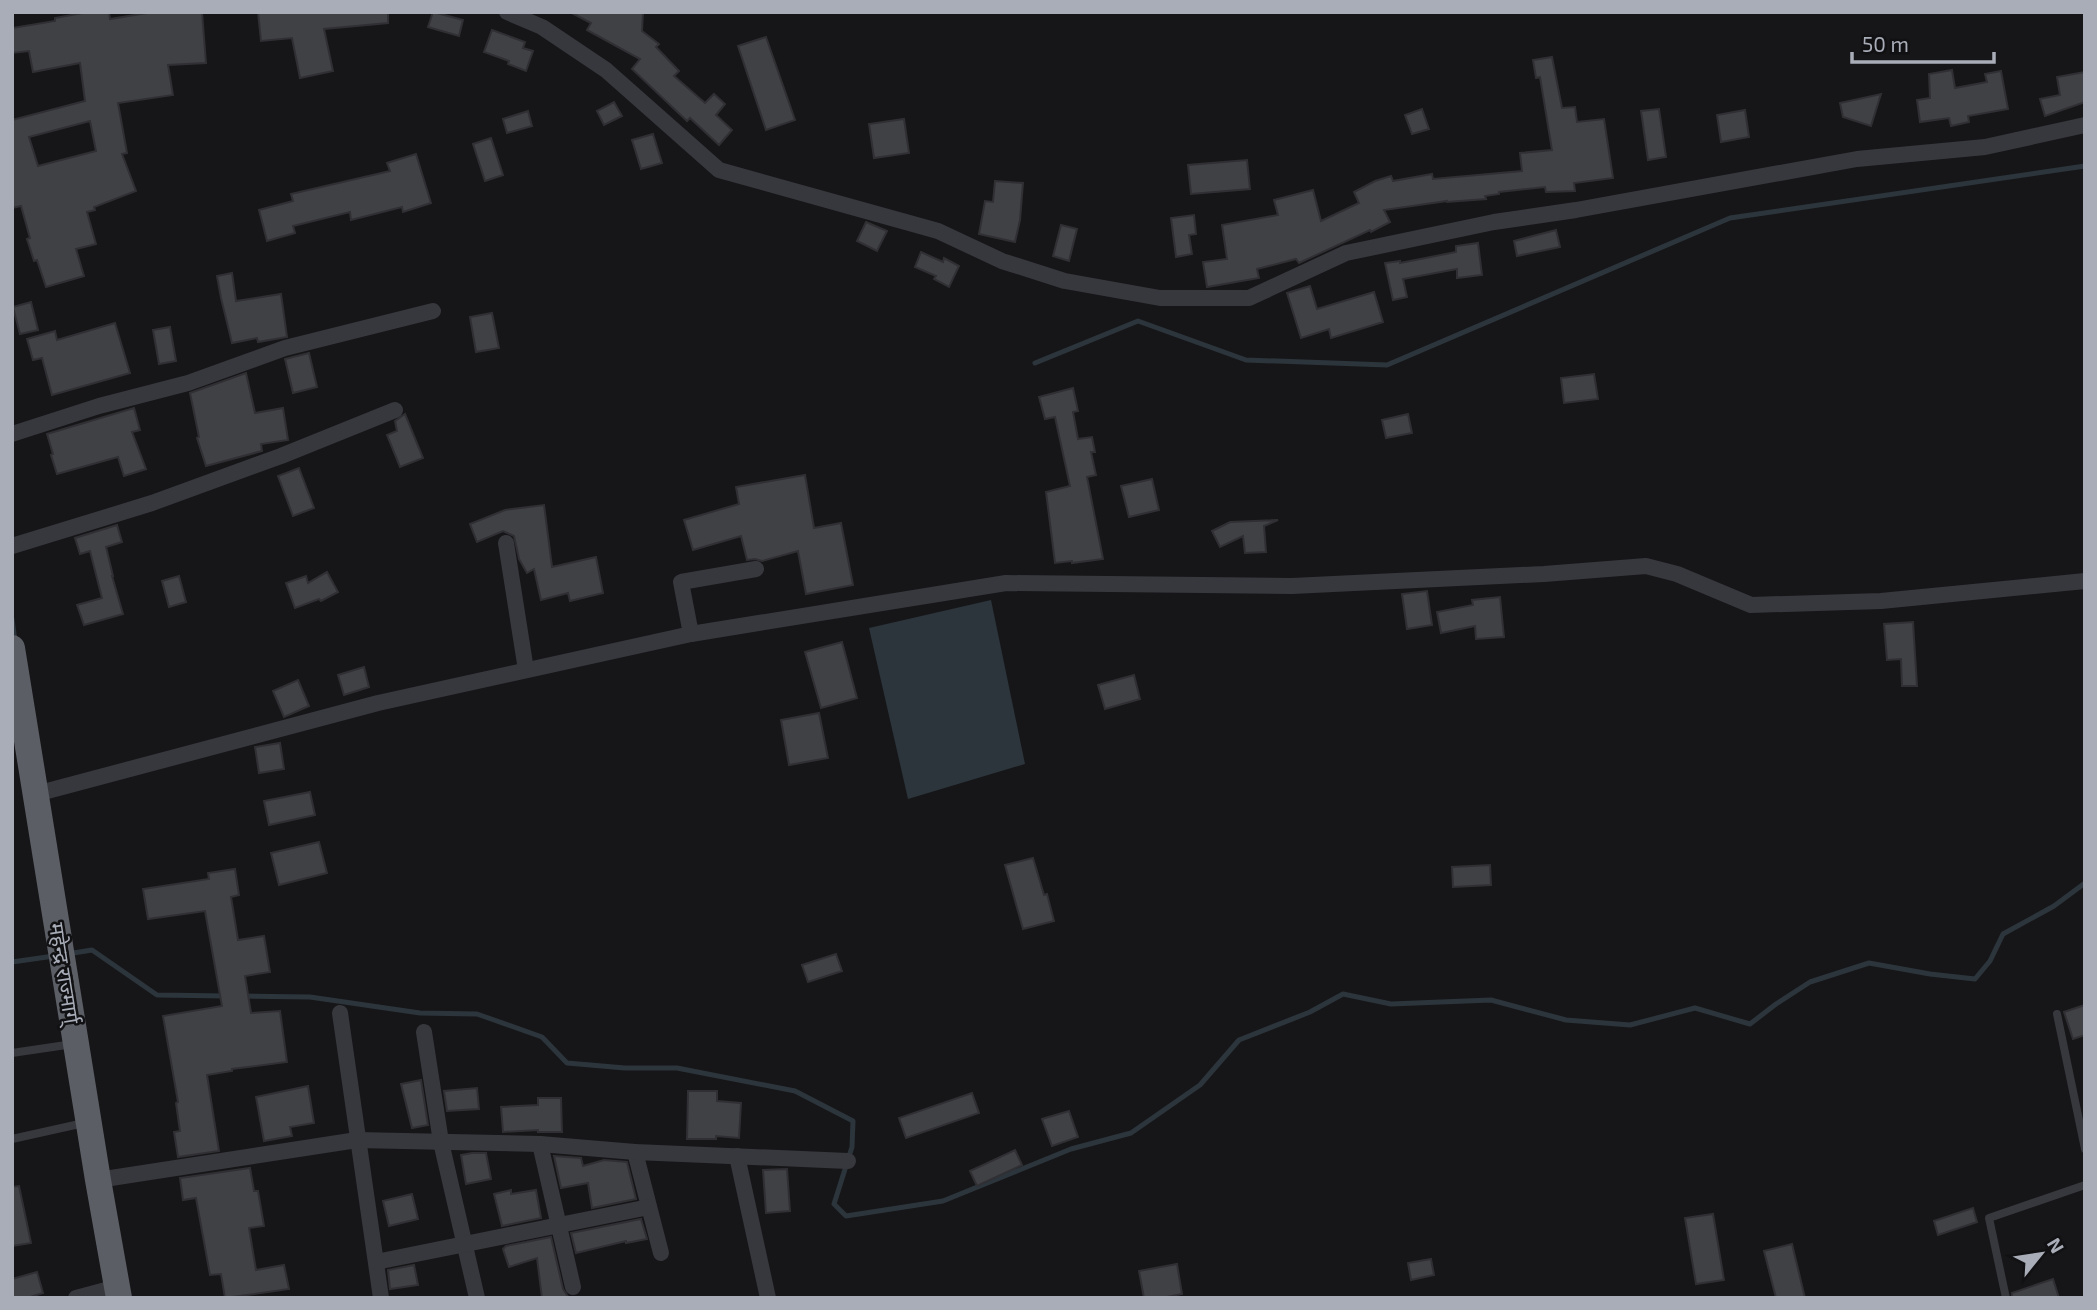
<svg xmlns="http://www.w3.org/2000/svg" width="2097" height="1310" font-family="'Exo 2','Noto Sans Devanagari',sans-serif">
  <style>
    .water { fill: #2c353c }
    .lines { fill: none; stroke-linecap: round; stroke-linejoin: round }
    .stream { stroke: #2c353c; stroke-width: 5 }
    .building { fill: #404145; stroke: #303034; stroke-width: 2; fill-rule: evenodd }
    .service { stroke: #37383d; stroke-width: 8 }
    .minor { stroke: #37383d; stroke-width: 16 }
    .trunk { stroke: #5b5e65; stroke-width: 26 }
    .labels { text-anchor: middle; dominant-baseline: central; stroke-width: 5; stroke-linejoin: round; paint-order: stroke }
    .street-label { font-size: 21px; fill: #a8adb8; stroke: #111113 }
  </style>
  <rect width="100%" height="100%" fill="#161618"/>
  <path class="water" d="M991 600 1025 764 908 799 869 628Z"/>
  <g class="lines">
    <g class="stream">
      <path d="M1035 363 1138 321 1246 360 1387 365 1730 218 2085 166"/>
      <path d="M12 619 15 641"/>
      <path d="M67 954 92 950 157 995 226 996"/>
      <path d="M12 962 54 956"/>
      <path d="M242 996 310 997 420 1013 477 1014 542 1037 567 1063 625 1068H677L795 1091 853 1121 852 1147 834 1204 846 1216 943 1201 1071 1149 1131 1133 1200 1085 1239 1040 1310 1012 1343 994 1391 1004 1491 1000 1566 1020 1630 1025 1695 1008 1750 1024 1776 1004 1810 982 1869 963 1930 974 1975 979 1990 961 2003 934 2054 906 2085 883"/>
    </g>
  </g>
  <g class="building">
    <path d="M88 12H109L110 19 153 12H202L206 63 168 65 173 95 118 103 127 153 122 154 136 191 94 207 95 210 87 212 96 244 76 249 84 276 46 287 37 260 34 261 27 239 30 238 21 206 12 208V120L85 101 80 63 33 72 29 51 12 53V28L55 21V18ZM90 121 96 151 38 166 29 137Z"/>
    <path d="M258 12H388V23L324 29 333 71 300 78 292 38 261 41Z"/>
    <path d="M433 12 463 20 459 36 428 27Z"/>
    <path d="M570 12H643L642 31 659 44 656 47 679 71 674 76 705 103 714 94 725 104 716 115 732 130 719 145 690 118 687 121 632 69 640 59 587 30 591 23Z"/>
    <path d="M492 30 525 42 523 48 533 51 526 71 508 64 509 61 484 52Z"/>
    <path d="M766 37 795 120 766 130 738 46Z"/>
    <path d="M1552 57 1562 108 1575 107 1577 122 1604 119 1613 178 1574 183 1575 191 1546 192 1545 187 1499 192V194L1485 196 1486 199 1447 202V201L1384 210 1390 222 1371 232 1370 230 1299 263 1296 259 1257 269 1259 278 1207 287 1203 262 1227 259 1222 225 1278 215 1274 200 1313 190 1321 221 1359 203 1354 192 1375 181 1391 176 1393 181 1432 174 1433 179 1522 171 1520 153 1552 150 1540 77 1536 78 1533 60Z"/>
    <path d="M1952 70 1955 88 1987 82 1985 74 2001 71 2008 109 1968 116 1969 122 1951 126 1949 118 1920 122 1917 100 1930 98 1929 74Z"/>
    <path d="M2085 72V102L2045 116 2040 99 2060 95 2057 77Z"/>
    <path d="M1881 94 1871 126 1843 117 1840 103Z"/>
    <path d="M614 102 622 116 604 125 597 111Z"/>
    <path d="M1422 109 1429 129 1412 134 1405 115Z"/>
    <path d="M1659 109 1666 157 1648 160 1641 111Z"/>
    <path d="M1745 110 1749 137 1721 142 1717 115Z"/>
    <path d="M528 111 532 126 507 133 503 119Z"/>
    <path d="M904 119 909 153 874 158 869 124Z"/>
    <path d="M653 134 662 163 641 169 632 140Z"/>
    <path d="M491 138 503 175 485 181 473 144Z"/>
    <path d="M416 154 431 203 403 212 402 207 351 220 350 212 293 226 295 233 267 241 259 210 293 201 291 194 390 171 387 163Z"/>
    <path d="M1247 160 1250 189 1191 194 1188 165Z"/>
    <path d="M995 181 1023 183 1020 220 1015 242 979 234 985 201 993 202Z"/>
    <path d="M1194 215 1196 234 1189 235 1192 254 1176 257 1171 218Z"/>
    <path d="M866 222 887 231 877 251 857 241Z"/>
    <path d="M1061 225 1077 229 1069 261 1053 256Z"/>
    <path d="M1556 230 1560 247 1517 256 1514 241Z"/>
    <path d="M1478 243 1482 275 1457 278V269L1403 279 1407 297 1393 300 1385 263 1400 261V263L1456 252V246Z"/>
    <path d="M921 252 943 262 944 258 959 266 949 287 934 279 936 276 915 267Z"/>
    <path d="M232 273 236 301 281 294 287 337 258 342 257 338 232 343 221 298 217 276Z"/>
    <path d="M1310 286 1317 309 1374 292 1383 322 1331 338 1329 329 1301 338 1287 293Z"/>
    <path d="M31 302 38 330 20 334 13 307Z"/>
    <path d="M492 313 499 348 476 352 470 317Z"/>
    <path d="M115 323 130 373 52 395 42 358 33 360 27 339 55 331 57 340Z"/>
    <path d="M170 327 176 361 159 364 153 330Z"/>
    <path d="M309 353 317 387 293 393 285 359Z"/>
    <path d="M246 373 255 413 283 408 288 440 261 444 262 451 206 466 197 438 199 437 190 393Z"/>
    <path d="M1594 374 1598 399 1564 403 1561 378Z"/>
    <path d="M1073 388 1078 411 1073 412 1078 439 1092 437 1095 452H1091L1096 475 1087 477 1103 559 1072 563V561L1055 563 1046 492 1070 486 1055 417 1045 419 1039 397Z"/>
    <path d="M134 408 140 430 132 432 146 469 124 476 118 457 57 474 51 455 53 454 47 434Z"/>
    <path d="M405 414 423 458 400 467 387 435 397 431 395 421Z"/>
    <path d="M1408 414 1412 433 1386 438 1382 420Z"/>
    <path d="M299 468 314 508 293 516 278 476Z"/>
    <path d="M805 475 814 528 841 523 853 585 806 594 798 551 762 561 755 559 747 560 741 536 693 550 684 520 739 504 736 487Z"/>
    <path d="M1152 479 1159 510 1129 517 1121 486Z"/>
    <path d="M544 505 552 567 596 557 603 593 570 601 568 593 541 600 534 569 527 573 519 559 514 536 503 531 477 542 470 524 505 510Z"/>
    <path d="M1278 520 1264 526 1266 552 1245 553 1243 536 1220 547 1212 531 1230 522Z"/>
    <path d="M117 525 122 542 106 547 113 576H112L123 614 84 625 77 605 102 598 90 551 80 554 75 538Z"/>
    <path d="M327 572 338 592 321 601 319 599 295 608 286 583 306 576 308 583Z"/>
    <path d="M179 576 186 602 169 607 162 581Z"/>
    <path d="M1427 591 1432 625 1407 629 1402 594Z"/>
    <path d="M1500 597 1504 637 1476 639 1475 626 1441 633 1437 612 1473 605 1472 600Z"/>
    <path d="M1913 622 1917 686H1902L1901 659 1887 660 1884 624Z"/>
    <path d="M842 642 857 698 821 708 805 652Z"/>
    <path d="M364 667 369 687 344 695 338 675Z"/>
    <path d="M1134 675 1140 699 1105 709 1098 685Z"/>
    <path d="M298 680 309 706 284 717 273 691Z"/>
    <path d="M819 713 828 758 789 765 781 720Z"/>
    <path d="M280 743 284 769 259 773 255 747Z"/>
    <path d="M310 792 315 815 269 825 264 801Z"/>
    <path d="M319 842 327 873 279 885 271 853Z"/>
    <path d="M1033 858 1044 895 1047 894 1054 921 1023 929 1005 865Z"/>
    <path d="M1490 865 1491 885 1453 887 1452 867Z"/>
    <path d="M235 869 239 895 231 897 238 940 264 936 270 972 245 976 251 1013 280 1011 287 1062 232 1069V1071L207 1075 219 1151 178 1157 174 1132 180 1131 176 1103 178 1102 163 1016 222 1006 205 911 148 919 143 889 209 879 208 873Z"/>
    <path d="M836 954 842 971 808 982 802 965Z"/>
    <path d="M2085 1005V1035L2073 1039 2064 1012Z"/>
    <path d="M421 1080 428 1125 412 1128 401 1084Z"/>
    <path d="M308 1086 314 1123 290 1127 292 1136 264 1141 256 1097Z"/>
    <path d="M477 1088 479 1109 447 1111 444 1091Z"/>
    <path d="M688 1091H717V1101L741 1103 739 1138 716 1136V1139H687Z"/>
    <path d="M972 1093 979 1113 906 1138 899 1118Z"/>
    <path d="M538 1098H561L562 1132H538V1130L503 1132 501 1107 538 1105Z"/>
    <path d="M1069 1111 1078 1137 1052 1146 1042 1119Z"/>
    <path d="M1015 1150 1022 1165 977 1186 970 1171Z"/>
    <path d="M472 1153H486L491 1179 466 1184 461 1155Z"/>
    <path d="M554 1156 581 1158 583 1166 604 1160 627 1162 636 1199 592 1208 588 1183 561 1188Z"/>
    <path d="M250 1168 254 1191H258L264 1226 249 1228 256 1270 284 1265 289 1289 225 1298 221 1274 210 1275 196 1198 183 1200 180 1178Z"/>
    <path d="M787 1169 790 1211 766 1213 763 1170Z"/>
    <path d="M19 1186 31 1243 12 1246V1187Z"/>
    <path d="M511 1190V1194L536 1190 541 1218 502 1226 494 1194Z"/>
    <path d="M412 1194 418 1219 389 1226 383 1201Z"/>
    <path d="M1973 1208 1977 1222 1938 1235 1934 1221Z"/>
    <path d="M1713 1214 1724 1280 1696 1284 1685 1218Z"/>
    <path d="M641 1219 647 1239 626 1243V1241L576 1253 571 1233Z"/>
    <path d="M551 1237 563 1289 569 1298H542L537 1258 509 1267 503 1249 506 1246Z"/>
    <path d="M1792 1244 1805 1298H1776L1764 1251Z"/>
    <path d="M1431 1259 1434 1275 1411 1280 1408 1263Z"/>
    <path d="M1177 1264 1182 1294 1162 1298H1144L1139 1271Z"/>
    <path d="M414 1265 418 1285 390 1289 388 1270Z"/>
    <path d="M37 1272 43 1293 27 1298H12V1279Z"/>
    <path d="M2053 1279 2059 1298H2012V1293Z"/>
  </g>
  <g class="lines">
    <g class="service">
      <path d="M2057 1014 2085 1149"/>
      <path d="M12 1053 73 1044"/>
      <path d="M12 1139 84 1123"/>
      <path d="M2006 1298 1989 1218 2085 1185"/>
    </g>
    <g class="minor">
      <path d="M507 12 542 27 606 70 719 170 938 231 1002 261 1065 281 1160 298H1249L1346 253 1494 222 1576 210 1857 159 1985 147 2085 125"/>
      <path d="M12 434 99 406 188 383 285 348 433 311"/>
      <path d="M506 543 526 670"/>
      <path d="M12 546 152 503 281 456 395 410"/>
      <path d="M691 634 681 582 756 569"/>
      <path d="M36 794 378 703 691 634 1006 583 1292 586 1544 574 1646 566 1677 574 1751 605 1881 601 2085 581"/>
      <path d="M340 1013 381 1298"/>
      <path d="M424 1032 441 1142 477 1298"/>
      <path d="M540 1144 573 1287"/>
      <path d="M635 1152 661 1253"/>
      <path d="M737 1156 768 1298"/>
      <path d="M98 1180 357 1140 540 1144 635 1152 848 1161"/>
      <path d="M376 1262 649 1207"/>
      <path d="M76 1298 117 1287"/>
    </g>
    <path class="trunk" d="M12 648 98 1180 119 1298"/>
  </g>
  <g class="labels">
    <g class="street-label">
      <text transform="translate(65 973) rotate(81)">महेन्द्र राज्मार्ग्</text>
    </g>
  </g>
  <rect width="2097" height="1310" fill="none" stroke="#a8adb8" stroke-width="28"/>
  <g transform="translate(2041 1254) rotate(60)" stroke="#111113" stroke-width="5" paint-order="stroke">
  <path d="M0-5L12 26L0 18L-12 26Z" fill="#a8adb8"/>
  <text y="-10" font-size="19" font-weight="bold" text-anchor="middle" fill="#a8adb8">N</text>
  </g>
  <path d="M1852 52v10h142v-10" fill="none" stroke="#a8adb8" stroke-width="3.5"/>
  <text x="1862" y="52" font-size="21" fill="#a8adb8" stroke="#111113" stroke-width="5" paint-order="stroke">50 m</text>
</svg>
